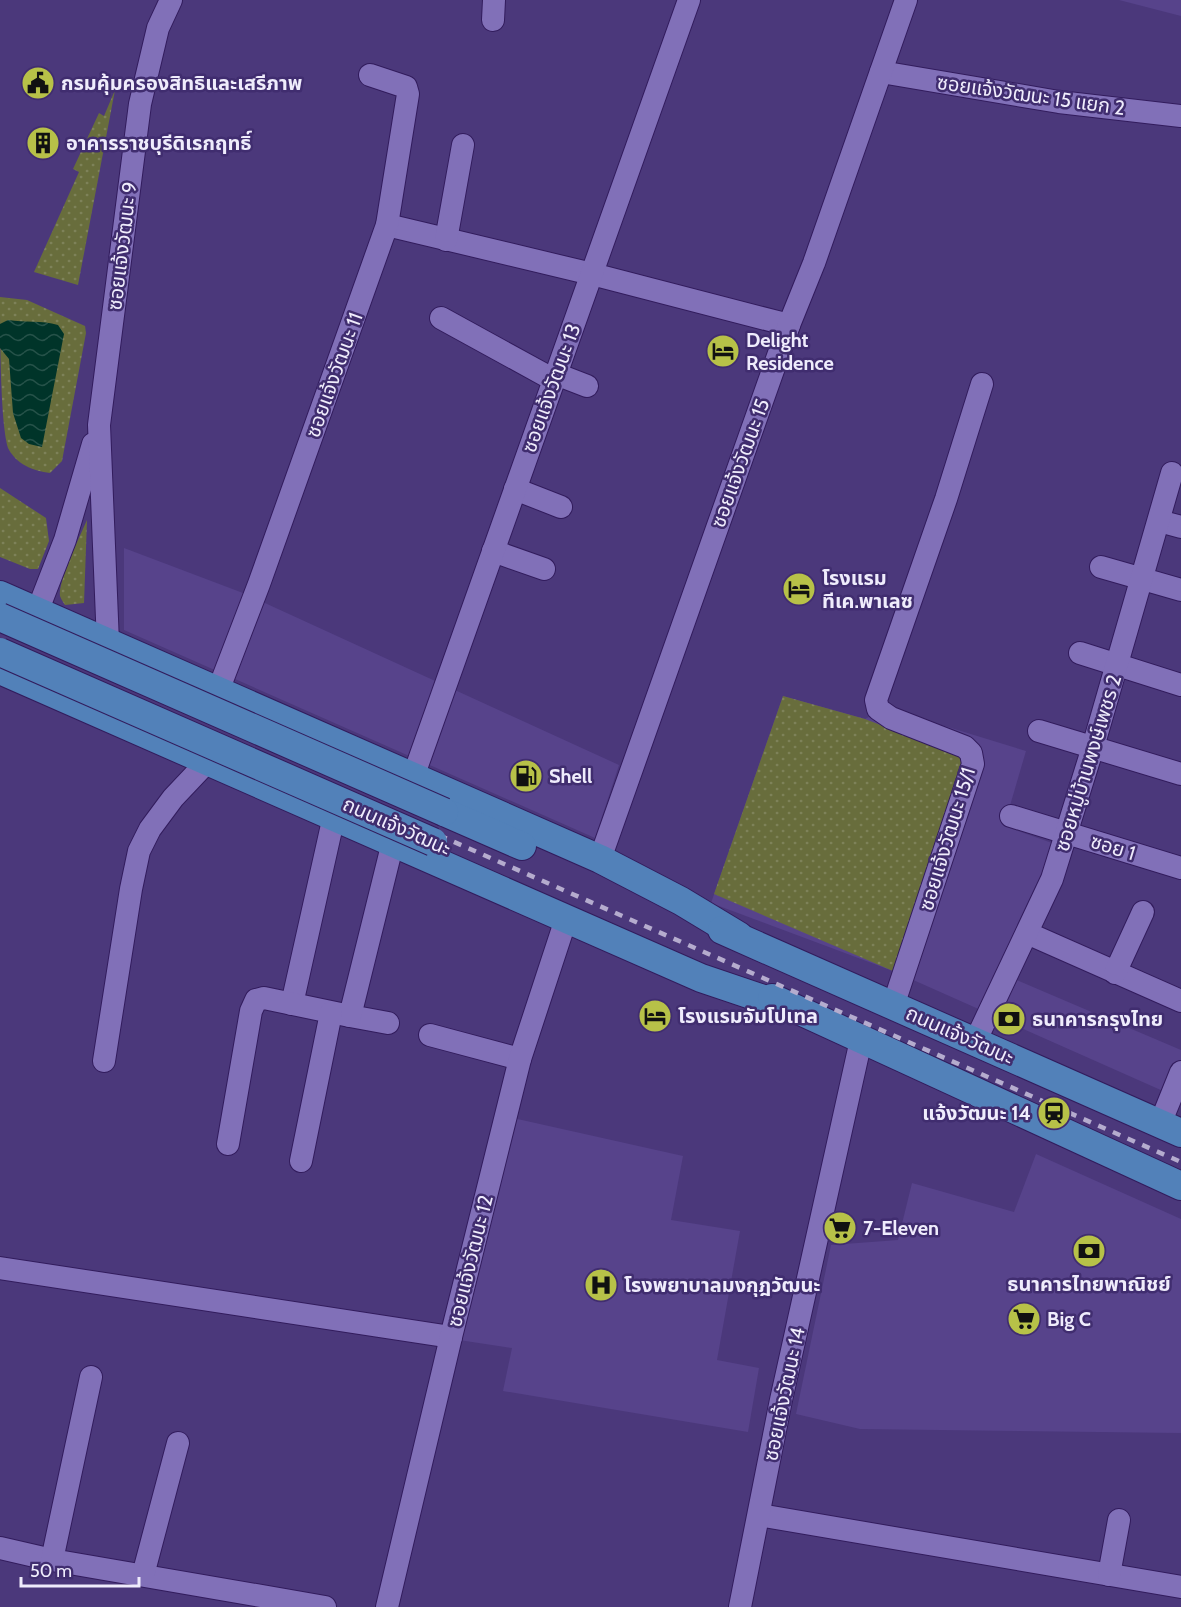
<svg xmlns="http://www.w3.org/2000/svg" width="1181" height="1607" font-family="Cabin,'Noto Sans Thai',sans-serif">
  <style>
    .built { fill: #57438b }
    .grass { fill: url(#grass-dots) }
    .water { fill: url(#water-waves) }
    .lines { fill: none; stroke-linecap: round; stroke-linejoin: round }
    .minor-casing { stroke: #321c5d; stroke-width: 24 }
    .major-casing { stroke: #321c5d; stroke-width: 30 }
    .minor { stroke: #8170b8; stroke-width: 22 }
    .major { stroke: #5281b9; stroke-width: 28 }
    .rail { stroke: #b5acce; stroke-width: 4.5; stroke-dasharray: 8 8; stroke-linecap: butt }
    .major-bridge-casing { stroke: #321c5d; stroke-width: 30; stroke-linecap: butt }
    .major-bridge { stroke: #5281b9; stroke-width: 28 }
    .labels { text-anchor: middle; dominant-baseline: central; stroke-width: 5; stroke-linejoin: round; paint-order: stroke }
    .poi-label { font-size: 20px; font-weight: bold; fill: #efecfc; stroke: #402d6f; text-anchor: start }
    .street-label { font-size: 20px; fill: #efecfc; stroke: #402d6f }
  </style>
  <defs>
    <pattern id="grass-dots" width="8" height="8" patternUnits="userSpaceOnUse" patternTransform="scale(1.5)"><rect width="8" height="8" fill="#686d3c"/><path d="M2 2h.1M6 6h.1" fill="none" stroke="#7e8259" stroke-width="1.8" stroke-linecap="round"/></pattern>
    <pattern id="water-waves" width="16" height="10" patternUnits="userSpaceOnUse" patternTransform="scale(1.5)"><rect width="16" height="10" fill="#003429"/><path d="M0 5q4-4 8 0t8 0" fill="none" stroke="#265249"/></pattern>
  </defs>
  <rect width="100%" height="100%" fill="#4b387b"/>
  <g class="built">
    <path d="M1119 0H1181V16Z"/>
    <path d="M124 548 243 593 619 765 595 838 124 630Z"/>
    <path d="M783 696 865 719 886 708 1026 751 1004 826 1052 843 1014 979 1181 1050V1099L893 971 711 903Z"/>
    <path d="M513 1118 683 1156 671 1220 740 1231 717 1360 759 1368 748 1432 503 1391 512 1348 459 1340Z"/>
    <path d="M1036 1154 1181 1219V1433L860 1429 796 1414 831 1245 898 1240 912 1183 1014 1212Z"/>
  </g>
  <g class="grass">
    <path d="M115 90 78 285 34 272 79 172 73 169 99 113 104 116Z"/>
    <path d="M0 297 27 300 85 326 86 333 62 461 50 473C33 471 16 464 8 448 0 424 0 329 0 297Z"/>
    <path d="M0 488 46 518 49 541 38 569H30L0 557Z"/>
    <path d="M87 520 84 603 65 605C63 602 61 599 60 596 58 581 80 536 87 520Z"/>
    <path d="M783 696 865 719 963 757 964 767 893 971 714 894Z"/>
  </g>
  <path class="water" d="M8 320C25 323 42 320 58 325L64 334 42 447 29 444 21 438 13 413 9 359 0 348V324Z"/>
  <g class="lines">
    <g class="minor-casing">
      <g id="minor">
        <path d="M493 20 494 0"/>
        <path d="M881 72 1059 102 1181 116"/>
        <path d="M387 225 592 274 789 325"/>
        <path d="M446 240 463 145"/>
        <path d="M441 318 554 380"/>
        <path d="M556 374 587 386"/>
        <path d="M515 489 561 507"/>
        <path d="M1159 521 1181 527"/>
        <path d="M493 551 544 569"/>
        <path d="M1101 567 1181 590"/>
        <path d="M37 612 65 540 93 444"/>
        <path d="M108 643 99 425 140 104 158 28 171 0"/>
        <path d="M1080 653 1181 685"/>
        <path d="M218 691 259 584 387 225 408 94 406 87 370 75"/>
        <path d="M1039 731 1181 774"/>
        <path d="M413 777 689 0"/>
        <path d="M1011 816 1181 868"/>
        <path d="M600 859 789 325 814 263 906 0"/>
        <path d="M1027 933 1181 1001"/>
        <path d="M1115 973 1143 912"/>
        <path d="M292 1004 334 816"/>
        <path d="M893 1006 973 764 971 753 965 747 891 718 878 709 876 700 946 499 982 384"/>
        <path d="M350 1016 388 1023"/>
        <path d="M430 1035 520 1059"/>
        <path d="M975 1042 1052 879 1093 747 1172 473"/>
        <path d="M104 1061 131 889 139 851 150 829 173 798 208 761"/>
        <path d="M1160 1124 1181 1072"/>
        <path d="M228 1144 251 1011 256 1000 264 998 350 1016 393 842"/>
        <path d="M301 1161 331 1013"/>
        <path d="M0 1268 451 1337"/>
        <path d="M759 1515 1181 1587"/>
        <path d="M0 1548 52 1560 325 1607"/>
        <path d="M52 1560 91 1377"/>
        <path d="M143 1575 178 1443"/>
        <path d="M1109 1575 1119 1520"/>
        <path d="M387 1607 451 1337 520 1059 566 919"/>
        <path d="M740 1607 781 1400 861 1040"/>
      </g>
    </g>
    <g class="major-casing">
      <g id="major">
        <path d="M0 595 600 859 681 901 739 936"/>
        <path d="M0 670 701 978 790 1008"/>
        <path d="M444 812 522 846"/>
        <path d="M722 930 1181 1133"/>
        <path d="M772 998 1181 1186"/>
      </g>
    </g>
    <use href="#minor" class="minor"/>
    <use href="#major" class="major"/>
    <path class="rail" d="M0 642 1181 1162"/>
    <g class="major-bridge-casing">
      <g id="major-bridge">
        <path d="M0 617 444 812"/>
        <path d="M0 652 433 842"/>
      </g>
    </g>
    <use href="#major-bridge" class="major-bridge"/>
  </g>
  <defs>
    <g id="civic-disc" transform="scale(1.725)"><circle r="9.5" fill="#b7c148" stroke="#402d6f"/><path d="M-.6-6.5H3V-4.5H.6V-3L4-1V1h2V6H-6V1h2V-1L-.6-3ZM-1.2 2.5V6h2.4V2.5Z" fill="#111"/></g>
    <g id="building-disc" transform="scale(1.725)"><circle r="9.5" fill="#b7c148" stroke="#402d6f"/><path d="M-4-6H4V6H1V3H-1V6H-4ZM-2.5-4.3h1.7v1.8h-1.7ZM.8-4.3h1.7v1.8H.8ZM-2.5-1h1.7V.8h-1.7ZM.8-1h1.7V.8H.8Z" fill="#111"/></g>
    <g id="hotel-disc" transform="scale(1.725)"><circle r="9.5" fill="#b7c148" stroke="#402d6f"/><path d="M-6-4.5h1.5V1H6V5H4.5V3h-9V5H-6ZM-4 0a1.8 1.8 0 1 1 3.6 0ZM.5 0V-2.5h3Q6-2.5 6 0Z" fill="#111"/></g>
    <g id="fuel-disc" transform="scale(1.725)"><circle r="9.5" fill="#b7c148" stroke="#402d6f"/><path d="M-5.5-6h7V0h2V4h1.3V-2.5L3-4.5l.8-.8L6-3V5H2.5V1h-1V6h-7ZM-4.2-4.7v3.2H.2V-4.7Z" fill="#111"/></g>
    <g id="bank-disc" transform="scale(1.725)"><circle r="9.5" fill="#b7c148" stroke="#402d6f"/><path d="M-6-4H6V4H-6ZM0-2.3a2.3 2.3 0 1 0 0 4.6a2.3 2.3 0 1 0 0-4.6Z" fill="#111"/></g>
    <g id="station-disc" transform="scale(1.725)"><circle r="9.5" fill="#b7c148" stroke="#402d6f"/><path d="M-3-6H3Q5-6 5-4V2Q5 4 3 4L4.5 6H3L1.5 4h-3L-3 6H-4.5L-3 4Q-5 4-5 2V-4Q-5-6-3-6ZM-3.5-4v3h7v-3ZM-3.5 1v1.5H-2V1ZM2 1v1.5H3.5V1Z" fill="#111"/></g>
    <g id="supermarket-disc" transform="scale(1.725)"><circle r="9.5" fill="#b7c148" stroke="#402d6f"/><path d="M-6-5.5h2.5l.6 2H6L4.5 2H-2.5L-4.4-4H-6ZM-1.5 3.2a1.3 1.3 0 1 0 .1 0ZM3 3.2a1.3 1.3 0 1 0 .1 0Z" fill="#111"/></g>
    <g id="hospital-disc" transform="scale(1.725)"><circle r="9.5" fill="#b7c148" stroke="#402d6f"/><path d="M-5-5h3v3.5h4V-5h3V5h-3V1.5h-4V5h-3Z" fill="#111"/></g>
  </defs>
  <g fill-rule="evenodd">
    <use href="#civic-disc" x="38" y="83"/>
    <use href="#building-disc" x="43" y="143"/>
    <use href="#hotel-disc" x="723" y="351"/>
    <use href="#hotel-disc" x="799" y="589"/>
    <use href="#fuel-disc" x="526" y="776"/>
    <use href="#hotel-disc" x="655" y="1016"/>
    <use href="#bank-disc" x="1009" y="1019"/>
    <use href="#station-disc" x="1054" y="1113"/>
    <use href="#supermarket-disc" x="840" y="1228"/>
    <use href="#bank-disc" x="1089" y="1251"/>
    <use href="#hospital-disc" x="601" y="1285"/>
    <use href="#supermarket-disc" x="1024" y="1319"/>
  </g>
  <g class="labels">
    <g class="poi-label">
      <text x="61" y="83">กรมคุ้มครองสิทธิและเสรีภาพ</text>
      <text x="66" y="143">อาคารราชบุรีดิเรกฤทธิ์</text>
      <text x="746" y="340">Delight<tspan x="746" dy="23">Residence</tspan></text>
      <text x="822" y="578">โรงแรม<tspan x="822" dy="23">ทีเค.พาเลซ</tspan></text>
      <text x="549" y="776">Shell</text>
      <text x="678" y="1016">โรงแรมจัมโปเทล</text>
      <text x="1032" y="1019">ธนาคารกรุงไทย</text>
      <text x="1031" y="1113" text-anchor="end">แจ้งวัฒนะ 14</text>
      <text x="863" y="1228">7-Eleven</text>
      <text x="1089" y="1284" text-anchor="middle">ธนาคารไทยพาณิชย์</text>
      <text x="624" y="1285">โรงพยาบาลมงกุฎวัฒนะ</text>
      <text x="1047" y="1319">Big C</text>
    </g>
    <g class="street-label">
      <text transform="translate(1031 95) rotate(8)">ซอยแจ้งวัฒนะ 15 แยก 2</text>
      <text transform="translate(122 246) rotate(-83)">ซอยแจ้งวัฒนะ 9</text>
      <text transform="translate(334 375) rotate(-70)">ซอยแจ้งวัฒนะ 11</text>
      <text transform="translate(551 388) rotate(-70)">ซอยแจ้งวัฒนะ 13</text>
      <text transform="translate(740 463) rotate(-70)">ซอยแจ้งวัฒนะ 15</text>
      <text transform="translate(1088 763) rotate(-73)">ซอยหมู่บ้านพงษ์เพชร 2</text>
      <text transform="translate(397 826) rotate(24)">ถนนแจ้งวัฒนะ</text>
      <text transform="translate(947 839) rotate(-73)">ซอยแจ้งวัฒนะ 15/1</text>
      <text transform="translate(1113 847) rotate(17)">ซอย 1</text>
      <text transform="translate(960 1035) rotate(24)">ถนนแจ้งวัฒนะ</text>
      <text transform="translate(470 1261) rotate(-76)">ซอยแจ้งวัฒนะ 12</text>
      <text transform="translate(784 1394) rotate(-78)">ซอยแจ้งวัฒนะ 14</text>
    </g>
  </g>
  <path d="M21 1577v9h118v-9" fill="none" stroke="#efecfc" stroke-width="3"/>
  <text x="30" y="1577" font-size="18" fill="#efecfc" stroke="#402d6f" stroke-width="4.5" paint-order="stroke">50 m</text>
</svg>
